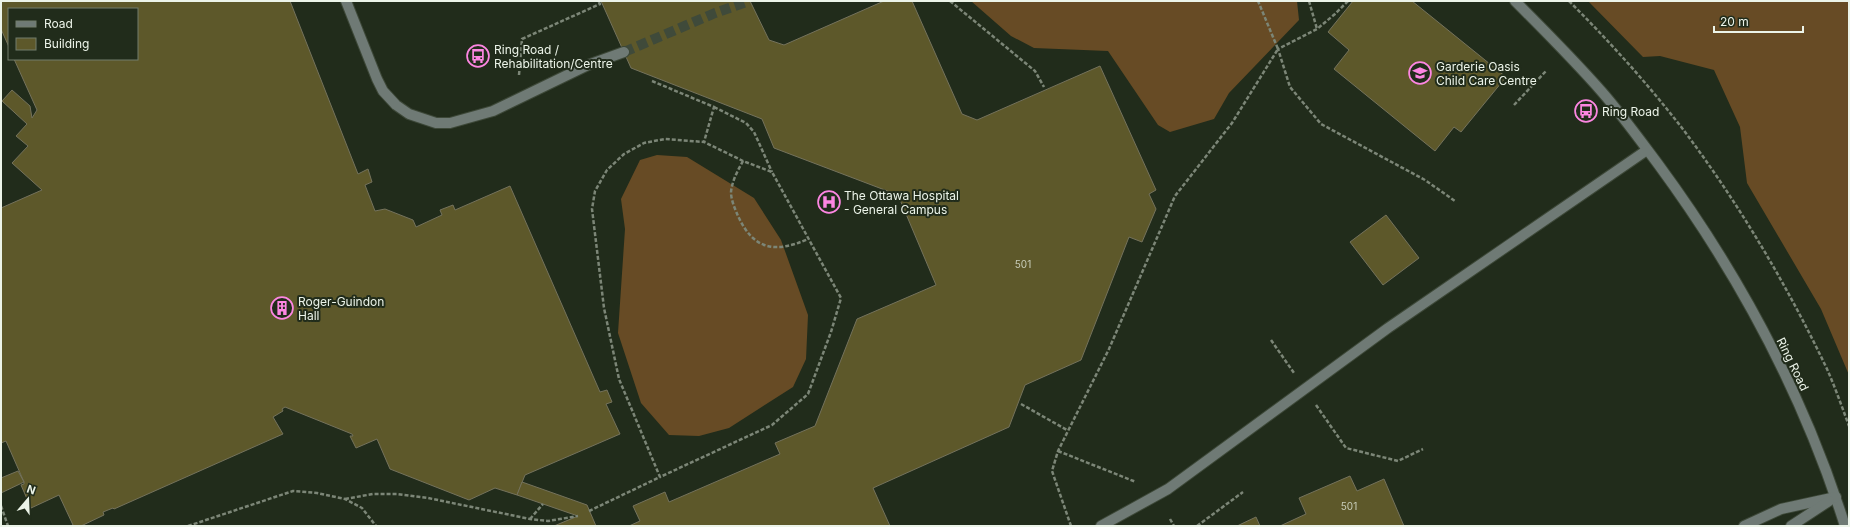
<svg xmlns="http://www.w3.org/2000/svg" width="1850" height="527" font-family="Inter,sans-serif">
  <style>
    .forest { fill: #674b25 }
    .building { fill: #5d582a; stroke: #74725c }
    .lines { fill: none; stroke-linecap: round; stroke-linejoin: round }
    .minor-tunnel { stroke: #3f4a3a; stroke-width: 10; stroke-dasharray: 10 5; stroke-linecap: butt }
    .minor-casing { stroke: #3d4838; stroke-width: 12 }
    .path { stroke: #7c8677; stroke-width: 2.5; stroke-dasharray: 4 2; stroke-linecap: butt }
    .minor { stroke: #6f7a75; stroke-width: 10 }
    .labels { text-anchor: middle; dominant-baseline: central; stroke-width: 4; stroke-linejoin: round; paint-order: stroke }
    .number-label { font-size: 10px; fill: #c8cdb9 }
    .poi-label { font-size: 12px; fill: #ecf4e9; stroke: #212c1b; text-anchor: start }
    .street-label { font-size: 12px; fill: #ecf4e9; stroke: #212c1b }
  </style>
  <rect width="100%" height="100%" fill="#212c1b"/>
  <g class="forest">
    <path d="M971 1H1297L1299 20 1229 93 1214 119 1170 132 1158 125 1108 51 1034 48 1011 36Z"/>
    <path d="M1588 1H1849V375L1821 309 1747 183 1740 127 1714 70 1660 56 1643 57Z"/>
    <path d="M657 155 687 157 754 198 781 240 808 315 806 359 793 387 729 428 699 436 669 435 641 403 618 333 625 229 621 199 640 160Z"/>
  </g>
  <g class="building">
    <path d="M1 1H290L358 174 368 169 372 182 365 185 375 211 385 209 413 220 416 227 442 215 440 210 453 205 455 210 510 186 600 392 607 390 612 402 606 404 620 434 525 475 517 495 495 488 469 500 390 469 377 439 356 448 350 436H353L352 434 285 407 282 409 283 411 273 417 283 434 114 509 113 508 103 512 104 515 81 526H70L73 525 59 495 31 508 21 485 24 484V482L6 441 1 443V208L42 190 12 163 28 146 16 136 27 124 2 101 12 90 30 106 32 118 37 110 14 59H137V9H9V47L1 29Z"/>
    <path d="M601 1H750L769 40 784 45 884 1H912L962 114 977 120 1100 66 1156 190 1149 194 1156 209 1142 242 1129 237 1081 360 1025 385 1009 427 873 488 890 526H629L640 521 633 506 665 492 669 502 780 454 775 443 815 426 857 319 936 285 898 195 774 148 762 119 631 68Z"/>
    <path d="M1353 1H1412L1506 77 1461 132 1454 127 1435 151 1334 69 1349 50 1328 32Z"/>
    <path d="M1386 215 1419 258 1383 285 1350 242Z"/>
    <path d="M18 471 24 482 1 493V478Z"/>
    <path d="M1350 476 1357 491 1384 479 1404 526H1280L1306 514 1299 498Z"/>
    <path d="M522 482 587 505 596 526H554L578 516 517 495Z"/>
    <path d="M1256 517 1260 526H1237Z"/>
  </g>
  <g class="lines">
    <path class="minor-tunnel" d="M624 52 715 13 749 1"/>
    <g class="minor-casing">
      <g id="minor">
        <path d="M346 1 377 79 383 91 396 105 409 114 436 123H450L493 111 588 65 624 52"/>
        <path d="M1515 1C1545 31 1574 60 1602 92 1622 115 1640 140 1658 164 1739 274 1804 396 1845 526"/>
        <path d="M1101 526 1168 489 1388 328 1647 150"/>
        <path d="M1744 526 1781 509 1836 497"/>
        <path d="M1791 526 1829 501"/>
      </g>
    </g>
    <g class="path">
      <path d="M950 1 1035 71 1044 87"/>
      <path d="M1309 1 1317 29"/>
      <path d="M1348 1 1335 14 1317 29 1278 49 1290 87 1321 124 1425 180 1455 201"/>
      <path d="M1569 1C1609 41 1647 83 1682 128 1738 202 1787 285 1827 369 1835 387 1842 407 1849 426"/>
      <path d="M519 75 522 39 600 4 598 1"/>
      <path d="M652 81 714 107 704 142"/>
      <path d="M1514 105 1546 71"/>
      <path d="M714 107 746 123 754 132 772 172"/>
      <path d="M743 161C738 170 732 181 731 192 731 200 735 209 738 216 754 251 776 253 808 239"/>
      <path d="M1271 340 1294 373"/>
      <path d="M1021 404 1067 430"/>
      <path d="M1316 405 1346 448 1398 461 1423 449"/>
      <path d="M1058 451 1136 482"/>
      <path d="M345 499 373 494H397L428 498 530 519 548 521 578 516"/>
      <path d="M1 506 8 526"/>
      <path d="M589 511 660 477 619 379 604 308 592 209 595 191 607 170 624 154 644 143 665 139 704 142 743 161 772 172 841 298 831 332 808 394 772 425 660 477"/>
      <path d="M530 519 543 504"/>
      <path d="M1170 519 1174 526"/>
      <path d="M188 526 293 491 317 493 345 499 362 508 376 526"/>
      <path d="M1071 526 1052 471 1058 451 1109 349 1175 196 1232 123 1278 49 1258 1"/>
      <path d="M1197 526 1243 492"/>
    </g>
    <use href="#minor" class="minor"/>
  </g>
  <defs>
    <g id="bus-ring" transform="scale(1.15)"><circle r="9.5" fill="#212c1b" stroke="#fd86e2" stroke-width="1.5"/><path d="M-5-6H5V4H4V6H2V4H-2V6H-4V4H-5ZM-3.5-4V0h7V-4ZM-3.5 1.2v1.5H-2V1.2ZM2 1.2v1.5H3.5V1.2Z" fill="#fd86e2"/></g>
    <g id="school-ring" transform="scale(1.15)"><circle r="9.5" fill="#212c1b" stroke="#fd86e2" stroke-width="1.5"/><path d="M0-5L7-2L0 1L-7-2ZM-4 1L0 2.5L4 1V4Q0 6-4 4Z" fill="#fd86e2"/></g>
    <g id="hospital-ring" transform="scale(1.15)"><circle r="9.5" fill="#212c1b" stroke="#fd86e2" stroke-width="1.5"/><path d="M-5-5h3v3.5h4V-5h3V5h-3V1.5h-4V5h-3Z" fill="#fd86e2"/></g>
    <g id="building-ring" transform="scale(1.15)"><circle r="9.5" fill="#212c1b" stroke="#fd86e2" stroke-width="1.5"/><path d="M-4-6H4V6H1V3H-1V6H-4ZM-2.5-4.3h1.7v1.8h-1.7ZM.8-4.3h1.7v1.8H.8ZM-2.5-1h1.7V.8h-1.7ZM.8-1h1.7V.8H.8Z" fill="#fd86e2"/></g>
  </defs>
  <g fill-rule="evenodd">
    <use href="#bus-ring" x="478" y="56"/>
    <use href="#school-ring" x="1420" y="73"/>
    <use href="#bus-ring" x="1586" y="111"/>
    <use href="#hospital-ring" x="829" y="202"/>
    <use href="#building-ring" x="282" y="308"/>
  </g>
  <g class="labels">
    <g class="number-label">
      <text x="1023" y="264">501</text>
      <text x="1349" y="506">501</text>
    </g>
    <g class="poi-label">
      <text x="494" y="49">Ring Road /<tspan x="494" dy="14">Rehabilitation/Centre</tspan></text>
      <text x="1436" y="66">Garderie Oasis<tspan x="1436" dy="14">Child Care Centre</tspan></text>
      <text x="1602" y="111">Ring Road</text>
      <text x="844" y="195">The Ottawa Hospital<tspan x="844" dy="14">- General Campus</tspan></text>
      <text x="298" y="301">Roger-Guindon<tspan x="298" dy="14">Hall</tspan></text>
    </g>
    <g class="street-label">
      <text transform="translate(1793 364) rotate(64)">Ring Road</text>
    </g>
  </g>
  <rect width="1850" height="527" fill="none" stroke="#ecf4e9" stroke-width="4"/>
  <rect x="8" y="8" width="130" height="52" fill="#212c1b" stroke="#727c6d"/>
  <rect x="16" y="21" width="20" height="6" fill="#6f7a75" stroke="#727c6d"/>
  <text x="44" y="28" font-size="12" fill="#ecf4e9">Road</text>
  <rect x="16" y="38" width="20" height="12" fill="#5d582a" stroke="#727c6d"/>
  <text x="44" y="48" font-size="12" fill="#ecf4e9">Building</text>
  <g transform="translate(28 499) rotate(19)" stroke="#212c1b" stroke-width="3" paint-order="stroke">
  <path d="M0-3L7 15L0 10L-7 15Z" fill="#ecf4e9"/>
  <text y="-6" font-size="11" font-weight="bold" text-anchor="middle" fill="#ecf4e9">N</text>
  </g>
  <path d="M1714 26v6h89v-6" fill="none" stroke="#ecf4e9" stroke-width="2"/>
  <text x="1720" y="26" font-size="12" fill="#ecf4e9" stroke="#212c1b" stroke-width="3" paint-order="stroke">20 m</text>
</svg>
